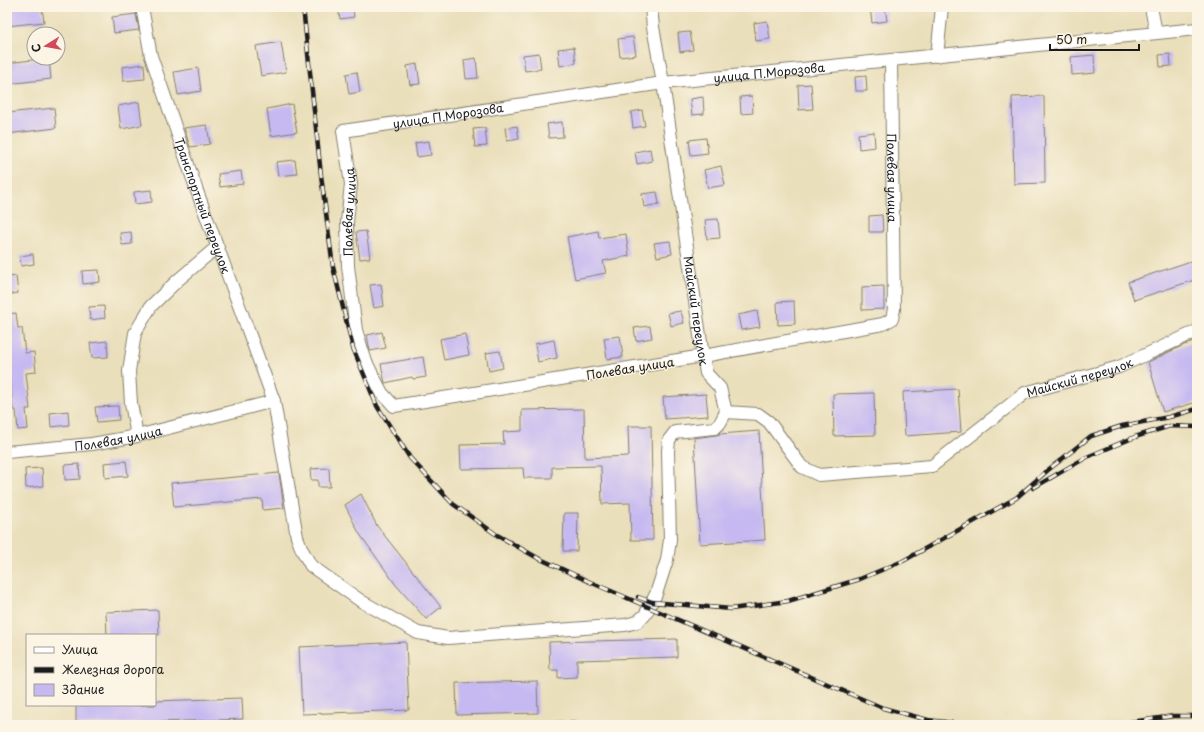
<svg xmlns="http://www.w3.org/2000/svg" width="1204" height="732" font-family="'Playpen Sans',sans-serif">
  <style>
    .building { fill: #c6b9f1 }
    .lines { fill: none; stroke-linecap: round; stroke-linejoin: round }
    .minor-casing { stroke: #837e6c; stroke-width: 14 }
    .minor { stroke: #fff; stroke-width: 12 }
    .rail-casing { stroke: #1c1c1c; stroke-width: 4.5 }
    .rail { stroke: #fcf5e5; stroke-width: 3; stroke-dasharray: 9; stroke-linecap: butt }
    .labels { text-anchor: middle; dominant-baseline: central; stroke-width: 3; stroke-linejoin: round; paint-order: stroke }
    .street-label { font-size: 12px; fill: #1c1c1c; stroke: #fcf5e5 }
  </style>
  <rect width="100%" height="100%" fill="#fcf5e5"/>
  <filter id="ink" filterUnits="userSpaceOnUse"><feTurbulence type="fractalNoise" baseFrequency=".025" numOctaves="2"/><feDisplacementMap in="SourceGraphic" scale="8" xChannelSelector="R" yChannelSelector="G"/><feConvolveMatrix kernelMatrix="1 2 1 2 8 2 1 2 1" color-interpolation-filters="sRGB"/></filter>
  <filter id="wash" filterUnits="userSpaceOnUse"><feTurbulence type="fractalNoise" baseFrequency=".012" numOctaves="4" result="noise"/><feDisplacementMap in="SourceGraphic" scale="16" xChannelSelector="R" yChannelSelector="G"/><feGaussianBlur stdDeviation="0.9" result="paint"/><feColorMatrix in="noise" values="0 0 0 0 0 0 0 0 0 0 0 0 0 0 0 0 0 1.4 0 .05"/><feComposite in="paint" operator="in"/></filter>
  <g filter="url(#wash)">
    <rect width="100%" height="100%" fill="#eadfbb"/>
    <g id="blocks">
      <g class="building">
        <path d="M7 7H42L44 22 7 26Z"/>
        <path d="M338 7H353L354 17 340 19Z"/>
        <path d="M870 7H885L887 21 872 23Z"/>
        <path d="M136 14 139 30 114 33 112 17Z"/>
        <path d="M767 21 770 39 756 41 754 23Z"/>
        <path d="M690 32 693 50 680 52 678 33Z"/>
        <path d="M633 37 636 55 620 57 618 39Z"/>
        <path d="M281 42 286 72 261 76 256 46Z"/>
        <path d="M574 47 576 63 560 66 558 49Z"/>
        <path d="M539 53 541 69 525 71 523 55Z"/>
        <path d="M1170 54 1171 66 1160 67 1159 55Z"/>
        <path d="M1094 55 1095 73 1072 75 1071 57Z"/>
        <path d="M49 58 51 79 7 84V63Z"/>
        <path d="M476 58 478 78 466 79 464 60Z"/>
        <path d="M144 64 145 79 123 81 122 67Z"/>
        <path d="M417 64 420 84 410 85 407 66Z"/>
        <path d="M198 68 201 91 178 95 174 72Z"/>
        <path d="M357 72 360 92 349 94 346 74Z"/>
        <path d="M866 76 867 91H856L855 77Z"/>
        <path d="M811 84 813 109 799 110 798 85Z"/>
        <path d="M752 96 753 113 741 114 740 97Z"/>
        <path d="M1044 96 1045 183 1014 184 1012 97Z"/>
        <path d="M703 97 704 114 692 115 690 99Z"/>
        <path d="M139 102 142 125 121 129 118 106Z"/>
        <path d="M292 104 297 132 271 136 267 109Z"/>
        <path d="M54 108 56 128 7 134V113Z"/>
        <path d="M642 110 645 126 633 128 631 112Z"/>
        <path d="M562 122 563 137 549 138 547 124Z"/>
        <path d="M207 125 210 144 190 147 184 128Z"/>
        <path d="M517 126 519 139 507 141 505 128Z"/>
        <path d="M485 128 487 146 475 147 473 129Z"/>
        <path d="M874 132 875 147 859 149 858 134Z"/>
        <path d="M706 138 708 153 691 155 689 140Z"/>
        <path d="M429 141 431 155 417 157 415 143Z"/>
        <path d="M650 149 652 161 637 164 635 152Z"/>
        <path d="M295 160 297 174 278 176 276 162Z"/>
        <path d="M721 166 725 185 708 188 704 170Z"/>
        <path d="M241 171 243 184 220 187 218 174Z"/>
        <path d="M151 190 152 202 135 204 134 192Z"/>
        <path d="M657 192 659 204 644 207 642 194Z"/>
        <path d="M882 215 883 232H869V216Z"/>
        <path d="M718 219 720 238 707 239 705 220Z"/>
        <path d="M366 231 370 258 360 259 356 232Z"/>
        <path d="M598 231 599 238 626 234 629 256 603 261 606 273 575 279 567 237Z"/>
        <path d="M131 232 132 244 122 245 120 233Z"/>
        <path d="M670 241 672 254 657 257 654 243Z"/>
        <path d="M33 254 34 264 21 266 20 256Z"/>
        <path d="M1197 259V279L1134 300 1128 282Z"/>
        <path d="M99 270 100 282 83 284 82 271Z"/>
        <path d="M16 276 18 293 7 295V277Z"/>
        <path d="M381 284 384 306 374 308 370 285Z"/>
        <path d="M884 286V309L862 310V287Z"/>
        <path d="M794 301 795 324 778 325 777 302Z"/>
        <path d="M104 306 105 318 90 320 89 307Z"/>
        <path d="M681 311 684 323 671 326 668 313Z"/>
        <path d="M757 311 760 327 741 330 738 315Z"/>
        <path d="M16 313 18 328H22L25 353 34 352 36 372 26 373 30 409H26L28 429 18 430 16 410H13L7 353V314Z"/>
        <path d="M650 326 652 338 636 341 634 328Z"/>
        <path d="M382 332 386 348 370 351 367 335Z"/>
        <path d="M465 334 469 355 444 360 440 339Z"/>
        <path d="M620 336 623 357 607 359 604 338Z"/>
        <path d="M554 340 557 358 538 362 535 344Z"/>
        <path d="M107 341 108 357 92 358 90 343Z"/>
        <path d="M1197 341V402L1163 412 1148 362 1184 345Z"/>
        <path d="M500 351 503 368 489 371 486 353Z"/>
        <path d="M423 357 426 377 413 379 412 377 385 383 381 364Z"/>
        <path d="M958 389 961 432 905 436 903 392Z"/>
        <path d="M874 393 875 435 834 436 833 394Z"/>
        <path d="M706 394 708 416 665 419 663 397Z"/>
        <path d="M118 406 119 420 97 422 95 407Z"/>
        <path d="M584 409 585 458 629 456 628 426H651L653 540H631L630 503 602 504 601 466 552 467V478H524L523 468 461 469 460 445 504 444 503 432 522 431V410Z"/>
        <path d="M68 411 69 425 51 427 50 413Z"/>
        <path d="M759 431 765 540 700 544 694 438 716 435 720 434Z"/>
        <path d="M126 461 128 476 105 478 104 463Z"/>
        <path d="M79 464 80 479 65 480 64 465Z"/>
        <path d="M42 468 43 486 26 488 25 469Z"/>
        <path d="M329 468 330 487H318V480H311L310 469Z"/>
        <path d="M279 473 284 508 263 510 262 499 174 507 171 483Z"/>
        <path d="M361 494 377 526 441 607 426 619 396 585 359 533 345 505Z"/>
        <path d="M564 513H578L577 551H563Z"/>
        <path d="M158 610 159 635H107L106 612Z"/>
        <path d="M677 639V657L577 660V677L558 678V670H550L549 642Z"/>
        <path d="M406 642 409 710 302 714 299 647Z"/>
        <path d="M537 681 538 713 457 715 456 683Z"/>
        <path d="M242 698 243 719 76 725V705H155V701Z"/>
      </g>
    </g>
  </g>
  <g filter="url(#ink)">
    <use href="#blocks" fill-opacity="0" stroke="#837e6c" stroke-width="1"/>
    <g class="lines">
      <g class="minor-casing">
        <g id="minor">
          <path id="s1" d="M142 7 151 56 197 191 274 401 297 537 302 550 311 566 361 601 418 633 448 638 625 625 637 622 645 615 656 594 667 560 670 540 668 451 669 440 675 432 715 428 720 423 726 412"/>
          <path id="s2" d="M651 7 653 27 663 83 703 356 706 373 720 388 726 412 758 414 769 422 802 467 819 475 932 466 1025 393 1119 367 1197 331"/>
          <path d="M1151 7 1156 33"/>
          <path d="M937 56 942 7"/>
          <path id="s3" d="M891 60 894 309 892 319 883 324 703 356 394 406 382 393 366 362 356 330 348 266 347 222 351 184 343 131 663 83 1197 29"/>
          <path d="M137 436 131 403 129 371 135 333 151 306 178 280 217 247"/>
          <path id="s4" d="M7 452 92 444 137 436 274 401"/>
        </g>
      </g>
      <use href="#minor" class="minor"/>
      <g class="rail-casing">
        <g id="rail">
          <path d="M303 7 321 175 333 267 353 348 377 406 410 458 453 504 497 535 536 557 590 582 883 708 928 720 969 725"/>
          <path d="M1033 488 1087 457 1135 437 1170 426 1197 427"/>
          <path d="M638 597 652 602 731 609 788 601 860 579 903 561 1016 498 1048 470 1091 436 1122 426 1169 417 1197 409"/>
          <path d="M494 725 561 723 590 725"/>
          <path d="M1109 725 1174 716H1197"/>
          <path d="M1190 725H1197"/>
        </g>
      </g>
      <use href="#rail" class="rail"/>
    </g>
  </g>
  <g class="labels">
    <g class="street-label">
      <text stroke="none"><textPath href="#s3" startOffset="1482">улица П.Морозова</textPath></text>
      <text stroke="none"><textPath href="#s3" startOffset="1158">улица П.Морозова</textPath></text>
      <text stroke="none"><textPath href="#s3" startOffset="118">Полевая улица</textPath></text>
      <text stroke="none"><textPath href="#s1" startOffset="208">Транспортный переулок</textPath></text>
      <text stroke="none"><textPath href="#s3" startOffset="970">Полевая улица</textPath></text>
      <text stroke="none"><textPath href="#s2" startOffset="307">Майский переулок</textPath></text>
      <text transform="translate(630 368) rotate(-9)">Полевая улица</text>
      <text stroke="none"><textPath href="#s2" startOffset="824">Майский переулок</textPath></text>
      <text stroke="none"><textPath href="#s4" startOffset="112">Полевая улица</textPath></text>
    </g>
  </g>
  <rect width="1204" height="732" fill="none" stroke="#fcf5e5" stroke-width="24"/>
  <rect x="26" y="634" width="130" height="72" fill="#fcf5e5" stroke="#a29e95"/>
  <rect x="34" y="647" width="20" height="6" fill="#ffffff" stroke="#a29e95"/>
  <text x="62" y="654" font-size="12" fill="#1c1c1c">Улица</text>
  <rect x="34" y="667" width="20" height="6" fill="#1c1c1c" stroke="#a29e95"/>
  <text x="62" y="674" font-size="12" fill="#1c1c1c">Железная дорога</text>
  <rect x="34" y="684" width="20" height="12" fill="#c6b9f1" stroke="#a29e95"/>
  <text x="62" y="694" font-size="12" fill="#1c1c1c">Здание</text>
  <g transform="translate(46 46) rotate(259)"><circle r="19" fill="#fcf5e5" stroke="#a29e95"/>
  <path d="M0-3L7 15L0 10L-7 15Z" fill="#d1495b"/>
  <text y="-6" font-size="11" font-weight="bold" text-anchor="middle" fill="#1c1c1c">С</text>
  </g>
  <path d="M1050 44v6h89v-6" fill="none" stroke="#1c1c1c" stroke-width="2"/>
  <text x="1056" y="44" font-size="12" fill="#1c1c1c" stroke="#fcf5e5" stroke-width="3" paint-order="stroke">50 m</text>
</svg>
